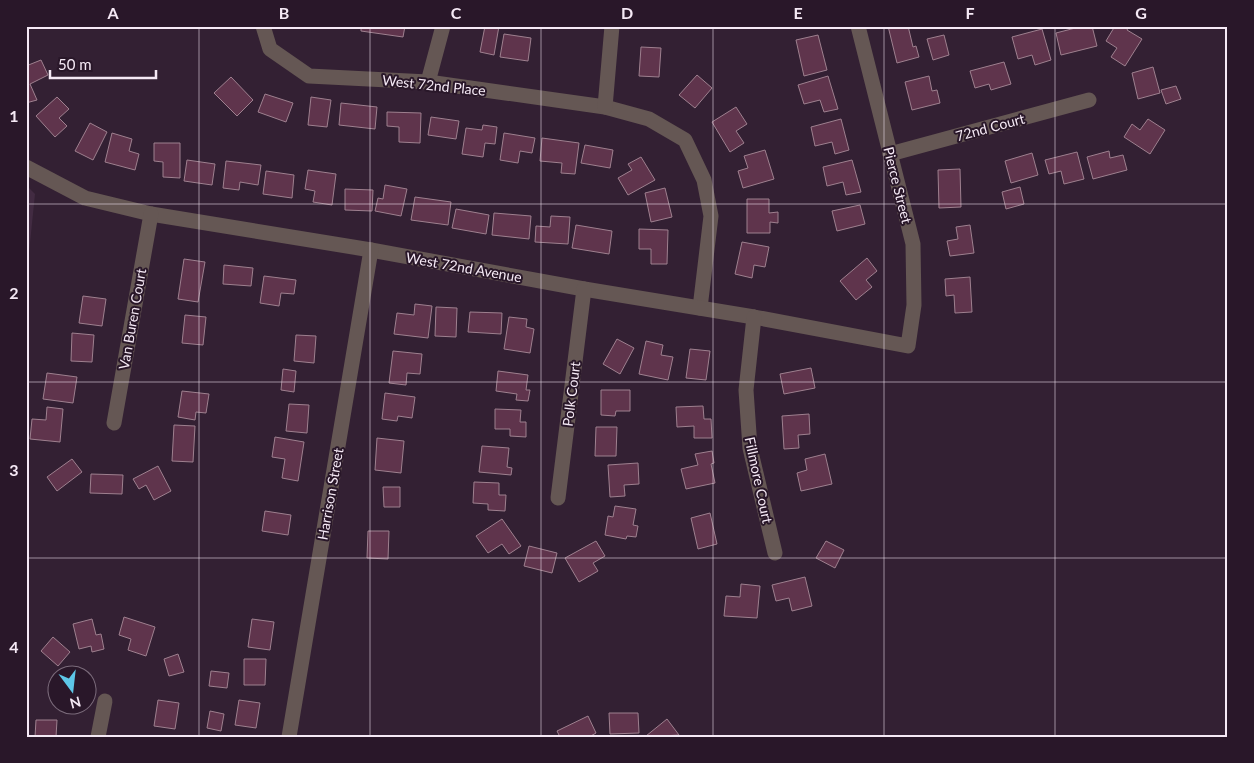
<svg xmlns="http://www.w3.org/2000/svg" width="1254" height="763" font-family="Lato,sans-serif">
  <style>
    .built { fill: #422b42 }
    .building { fill: #5f344c; stroke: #9e808f }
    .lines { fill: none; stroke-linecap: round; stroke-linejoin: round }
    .minor { stroke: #655754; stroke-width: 15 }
    .grid { fill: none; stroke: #f5e9f5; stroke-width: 1; stroke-opacity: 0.55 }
    .labels { text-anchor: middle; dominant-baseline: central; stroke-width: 4; stroke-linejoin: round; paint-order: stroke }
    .street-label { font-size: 14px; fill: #f5e9f5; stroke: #291729 }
    .neatline { fill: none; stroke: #f5e9f5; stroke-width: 2 }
    .grid-label { font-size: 16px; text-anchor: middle; font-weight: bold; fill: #f5e9f5 }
  </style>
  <rect width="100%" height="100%" fill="#332033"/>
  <path class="built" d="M26 185 35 194 26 282Z"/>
  <g class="building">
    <path d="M361 26H405L403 37 361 31Z"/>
    <path d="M485 26H499L494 55 480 52Z"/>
    <path d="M888 26H908L913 47 916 46 919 57 897 63Z"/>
    <path d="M1083 26H1092L1097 46 1061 55 1056 33Z"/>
    <path d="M1115 26H1129L1127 30 1142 39 1125 66 1111 57 1117 48 1106 41Z"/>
    <path d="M1042 29 1051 60 1035 65 1032 55 1018 59 1012 37Z"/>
    <path d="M504 34 531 38 528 61 500 57Z"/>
    <path d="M818 35 827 70 804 76 796 40Z"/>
    <path d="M944 35 949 55 933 60 927 39Z"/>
    <path d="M641 47 661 48 659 77 639 76Z"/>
    <path d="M41 60 48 75 30 84 37 100 26 103V66Z"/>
    <path d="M1004 62 1011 84 991 90 989 84 975 88 970 71Z"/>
    <path d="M1153 67 1160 93 1138 99 1132 73Z"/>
    <path d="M697 75 712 88 695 108 679 95Z"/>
    <path d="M828 76 838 109 824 112 820 100 804 104 798 85Z"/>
    <path d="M929 76 932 91 937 90 940 103 912 110 905 82Z"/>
    <path d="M231 77 253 100 237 116 214 93Z"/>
    <path d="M1176 86 1181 99 1166 104 1161 90Z"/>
    <path d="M265 94 293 103 286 122 258 112Z"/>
    <path d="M57 97 69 109 59 118 67 126 55 137 36 116Z"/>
    <path d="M311 97 331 100 327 127 308 125Z"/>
    <path d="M341 103 377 107 375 129 339 125Z"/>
    <path d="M736 107 747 124 736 131 744 143 730 152 712 122Z"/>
    <path d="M387 112 421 113 420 143 399 142V127L387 126Z"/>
    <path d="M431 117 459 121 456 139 428 135Z"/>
    <path d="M841 119 849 150 835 154 832 142 815 146 811 127Z"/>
    <path d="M1148 119 1165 130 1150 154 1124 137 1132 124 1140 130Z"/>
    <path d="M90 123 107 132 93 160 75 151Z"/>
    <path d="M483 125 497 127 495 144 485 143 483 157 462 154 466 128 482 130Z"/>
    <path d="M112 133 132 139 129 151 139 154 135 170 105 162Z"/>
    <path d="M504 133 535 138 532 153 520 151 518 163 500 160Z"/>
    <path d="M542 138 579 143 575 174 561 173 562 163 540 161Z"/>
    <path d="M154 143H180V178L163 177V162L154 161Z"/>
    <path d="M585 145 613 150 610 168 581 163Z"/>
    <path d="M765 150 774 179 743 188 738 171 748 168 744 156Z"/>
    <path d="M1109 151 1110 158 1123 155 1127 170 1093 179 1087 157Z"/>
    <path d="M1077 152 1084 179 1064 184 1061 171 1049 174 1045 160Z"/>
    <path d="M1032 153 1038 175 1011 183 1005 161Z"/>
    <path d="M641 157 655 180 628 195 618 178 632 170 628 164Z"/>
    <path d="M187 160 215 164 212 185 184 181Z"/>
    <path d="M852 160 861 192 846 195 843 182 827 186 823 167Z"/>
    <path d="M226 161 261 165 258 185 240 182 239 190 223 188Z"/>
    <path d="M960 169 961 207 939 208 938 170Z"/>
    <path d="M308 170 336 174 332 205 313 202 315 191 305 189Z"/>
    <path d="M266 171 294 175 292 198 263 194Z"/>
    <path d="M385 185 407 189 401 216 375 211 378 198 383 199Z"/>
    <path d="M1020 187 1024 204 1006 209 1002 192Z"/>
    <path d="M665 188 672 217 651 222 645 193Z"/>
    <path d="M345 189 373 190 372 211 345 210Z"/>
    <path d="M415 197 451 202 448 225 411 220Z"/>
    <path d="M747 199H769V213L778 212V223L770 222V233H747Z"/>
    <path d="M860 205 865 224 837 231 832 211Z"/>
    <path d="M456 209 489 215 486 234 452 228Z"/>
    <path d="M494 213 531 216 529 239 492 235Z"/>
    <path d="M551 216 570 217 568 244 535 242 536 226 550 227Z"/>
    <path d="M576 225 612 231 609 254 572 248Z"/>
    <path d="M970 225 974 253 950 256 947 241 958 239 956 227Z"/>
    <path d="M639 229 668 230 667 264H651V249H639Z"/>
    <path d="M742 242 769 247 765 267 754 265 752 278 735 274Z"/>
    <path d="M867 258 877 271 866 280 872 287 856 300 840 281Z"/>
    <path d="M184 259 205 262 198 302 178 299Z"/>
    <path d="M224 265 253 268 251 286 223 284Z"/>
    <path d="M264 276 296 280 294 294 281 293 279 306 260 303Z"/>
    <path d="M970 277 972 312 955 313 954 295 946 296 945 279Z"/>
    <path d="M83 296 106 299 102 326 79 323Z"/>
    <path d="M415 304 432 306 428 338 394 334 397 313 414 315Z"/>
    <path d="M436 307 457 308 456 337 435 336Z"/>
    <path d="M470 312 502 313 501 334 468 332Z"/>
    <path d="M185 315 206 317 203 345 182 343Z"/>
    <path d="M509 317 527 319 526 327 534 329 530 353 504 349Z"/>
    <path d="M72 333 94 335 92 362 71 361Z"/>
    <path d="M296 335 316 336 314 363 294 361Z"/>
    <path d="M617 339 634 348 620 374 603 364Z"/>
    <path d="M646 341 663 345 661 355 673 357 668 380 639 374Z"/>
    <path d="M690 349 710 351 706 380 686 378Z"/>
    <path d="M393 351 422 354 420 374 407 373 406 385 389 383Z"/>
    <path d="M811 368 815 388 784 394 780 374Z"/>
    <path d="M283 369 296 371 294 392 281 390Z"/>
    <path d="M498 371 528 375 526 390H530L528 401 516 400 517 394 496 391Z"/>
    <path d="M47 373 77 377 73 403 43 399Z"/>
    <path d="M601 390H630V411H616L615 416 601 415Z"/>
    <path d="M182 391 209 394 206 413 196 412 195 420 178 417Z"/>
    <path d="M385 393 415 397 412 418 398 416 397 421 382 419Z"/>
    <path d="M289 404 309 405 307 433 286 431Z"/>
    <path d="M703 406 704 419H711L712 438H694V426L677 427 676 407Z"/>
    <path d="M47 407 63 409 60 442 30 439 32 419 46 420Z"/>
    <path d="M495 409 521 410 520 422H526V437L510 436V429H495Z"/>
    <path d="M809 414 810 434 798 435 799 448 784 449 782 416Z"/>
    <path d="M174 425 195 426 193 462 172 461Z"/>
    <path d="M596 427H617L616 456H595Z"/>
    <path d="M275 437 304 442 298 481 282 478 285 459 272 457Z"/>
    <path d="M377 438 404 441 401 473 375 470Z"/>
    <path d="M482 446 509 448 507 467 512 468 511 475 479 472Z"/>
    <path d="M712 451 714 463 711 464 715 483 686 489 681 469 698 465 695 454Z"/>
    <path d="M825 454 832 484 801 491 797 473 807 470 805 459Z"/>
    <path d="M72 459 82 472 57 491 47 477Z"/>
    <path d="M638 463 639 484 624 485 625 496 610 497 608 465Z"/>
    <path d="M158 466 171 491 154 500 146 485 139 489 133 479Z"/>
    <path d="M91 474 123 475 122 494 90 493Z"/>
    <path d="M474 482 499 483V495H506L505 511 488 510V504L473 503Z"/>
    <path d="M383 487H400V507H384Z"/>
    <path d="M615 506 636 509 633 525 638 526 636 537 627 536 626 539 605 535 608 516 613 517Z"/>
    <path d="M265 511 291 515 288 535 262 531Z"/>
    <path d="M710 513 717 544 698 549 691 518Z"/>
    <path d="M502 519 521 546 509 554 502 544 488 553 476 536Z"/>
    <path d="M368 531H389L388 559 367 558Z"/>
    <path d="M596 541 605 556 593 563 598 571 579 582 565 558Z"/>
    <path d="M826 541 844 550 835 568 816 558Z"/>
    <path d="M529 546 557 553 552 573 524 566Z"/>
    <path d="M805 577 812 606 792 611 789 598 776 601 772 585Z"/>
    <path d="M741 584 760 586 757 618 724 616 726 596 740 597Z"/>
    <path d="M124 617 155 627 146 656 128 650 131 639 119 635Z"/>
    <path d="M92 619 96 635 101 634 104 649 92 652 91 646 79 649 73 624Z"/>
    <path d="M252 619 274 622 270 650 248 647Z"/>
    <path d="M53 637 70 652 58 666 41 651Z"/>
    <path d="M178 654 184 672 169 676 164 659Z"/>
    <path d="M244 659H266L265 685H244Z"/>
    <path d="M211 671 229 673 227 688 209 686Z"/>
    <path d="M158 700 179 703 175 729 154 726Z"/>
    <path d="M239 700 260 703 256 728 235 725Z"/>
    <path d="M210 711 224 714 221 731 207 728Z"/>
    <path d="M609 713H638L639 733 610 734Z"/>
    <path d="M588 716 596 733 589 737H560L557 731Z"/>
    <path d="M667 719 679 735 646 737V736Z"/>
    <path d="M36 720H57L56 737H35Z"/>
  </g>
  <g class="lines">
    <g class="minor">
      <path d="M263 26 270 49 309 76 428 82 605 107 649 119 685 140 704 180 711 216 700 308"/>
      <path d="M428 82 443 26"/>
      <path d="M605 107 612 26"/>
      <path d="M890 154 1089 100"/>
      <path d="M26 167 85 198 151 214 371 250 584 289 754 317 908 346 914 305 913 244 858 26"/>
      <path d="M754 317 746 390 750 448 775 553"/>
      <path d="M114 423 151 214"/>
      <path d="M558 498 584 289"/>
      <path d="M98 737 105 701"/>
      <path d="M289 737 371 250"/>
    </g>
  </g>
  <path class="grid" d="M199 26V737M370 26V737M541 26V737M713 26V737M884 26V737M1055 26V737M26 204H1228M26 382H1228M26 558H1228"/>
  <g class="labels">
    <g class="street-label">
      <text transform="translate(434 85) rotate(6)">West 72nd Place</text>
      <text transform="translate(990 127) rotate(-15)">72nd Court</text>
      <text transform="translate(898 185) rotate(76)">Pierce Street</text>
      <text transform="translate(464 267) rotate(10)">West 72nd Avenue</text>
      <text transform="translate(132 319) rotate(-80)">Van Buren Court</text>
      <text transform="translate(571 394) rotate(-83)">Polk Court</text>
      <text transform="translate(759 480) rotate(78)">Fillmore Court</text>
      <text transform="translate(330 494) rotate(-80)">Harrison Street</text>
    </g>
  </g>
  <rect width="1254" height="763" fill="none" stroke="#291729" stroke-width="55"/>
  <g transform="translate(72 690) rotate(165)"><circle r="24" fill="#291729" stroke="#7b6b7b"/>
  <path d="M0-4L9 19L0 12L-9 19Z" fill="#5dc7e8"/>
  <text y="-8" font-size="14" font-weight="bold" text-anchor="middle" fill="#f5e9f5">N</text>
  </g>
  <path d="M50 70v8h106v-8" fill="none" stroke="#f5e9f5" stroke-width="2.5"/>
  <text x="58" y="70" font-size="15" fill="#f5e9f5" stroke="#291729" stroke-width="4" paint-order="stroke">50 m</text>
  <rect x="28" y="28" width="1198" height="708" class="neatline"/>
  <g class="grid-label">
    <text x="113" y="19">A</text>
    <text x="284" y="19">B</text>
    <text x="456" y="19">C</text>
    <text x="627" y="19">D</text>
    <text x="798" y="19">E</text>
    <text x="970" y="19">F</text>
    <text x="1141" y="19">G</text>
    <text x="14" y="122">1</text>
    <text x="14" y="299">2</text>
    <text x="14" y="476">3</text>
    <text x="14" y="653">4</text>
  </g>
</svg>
